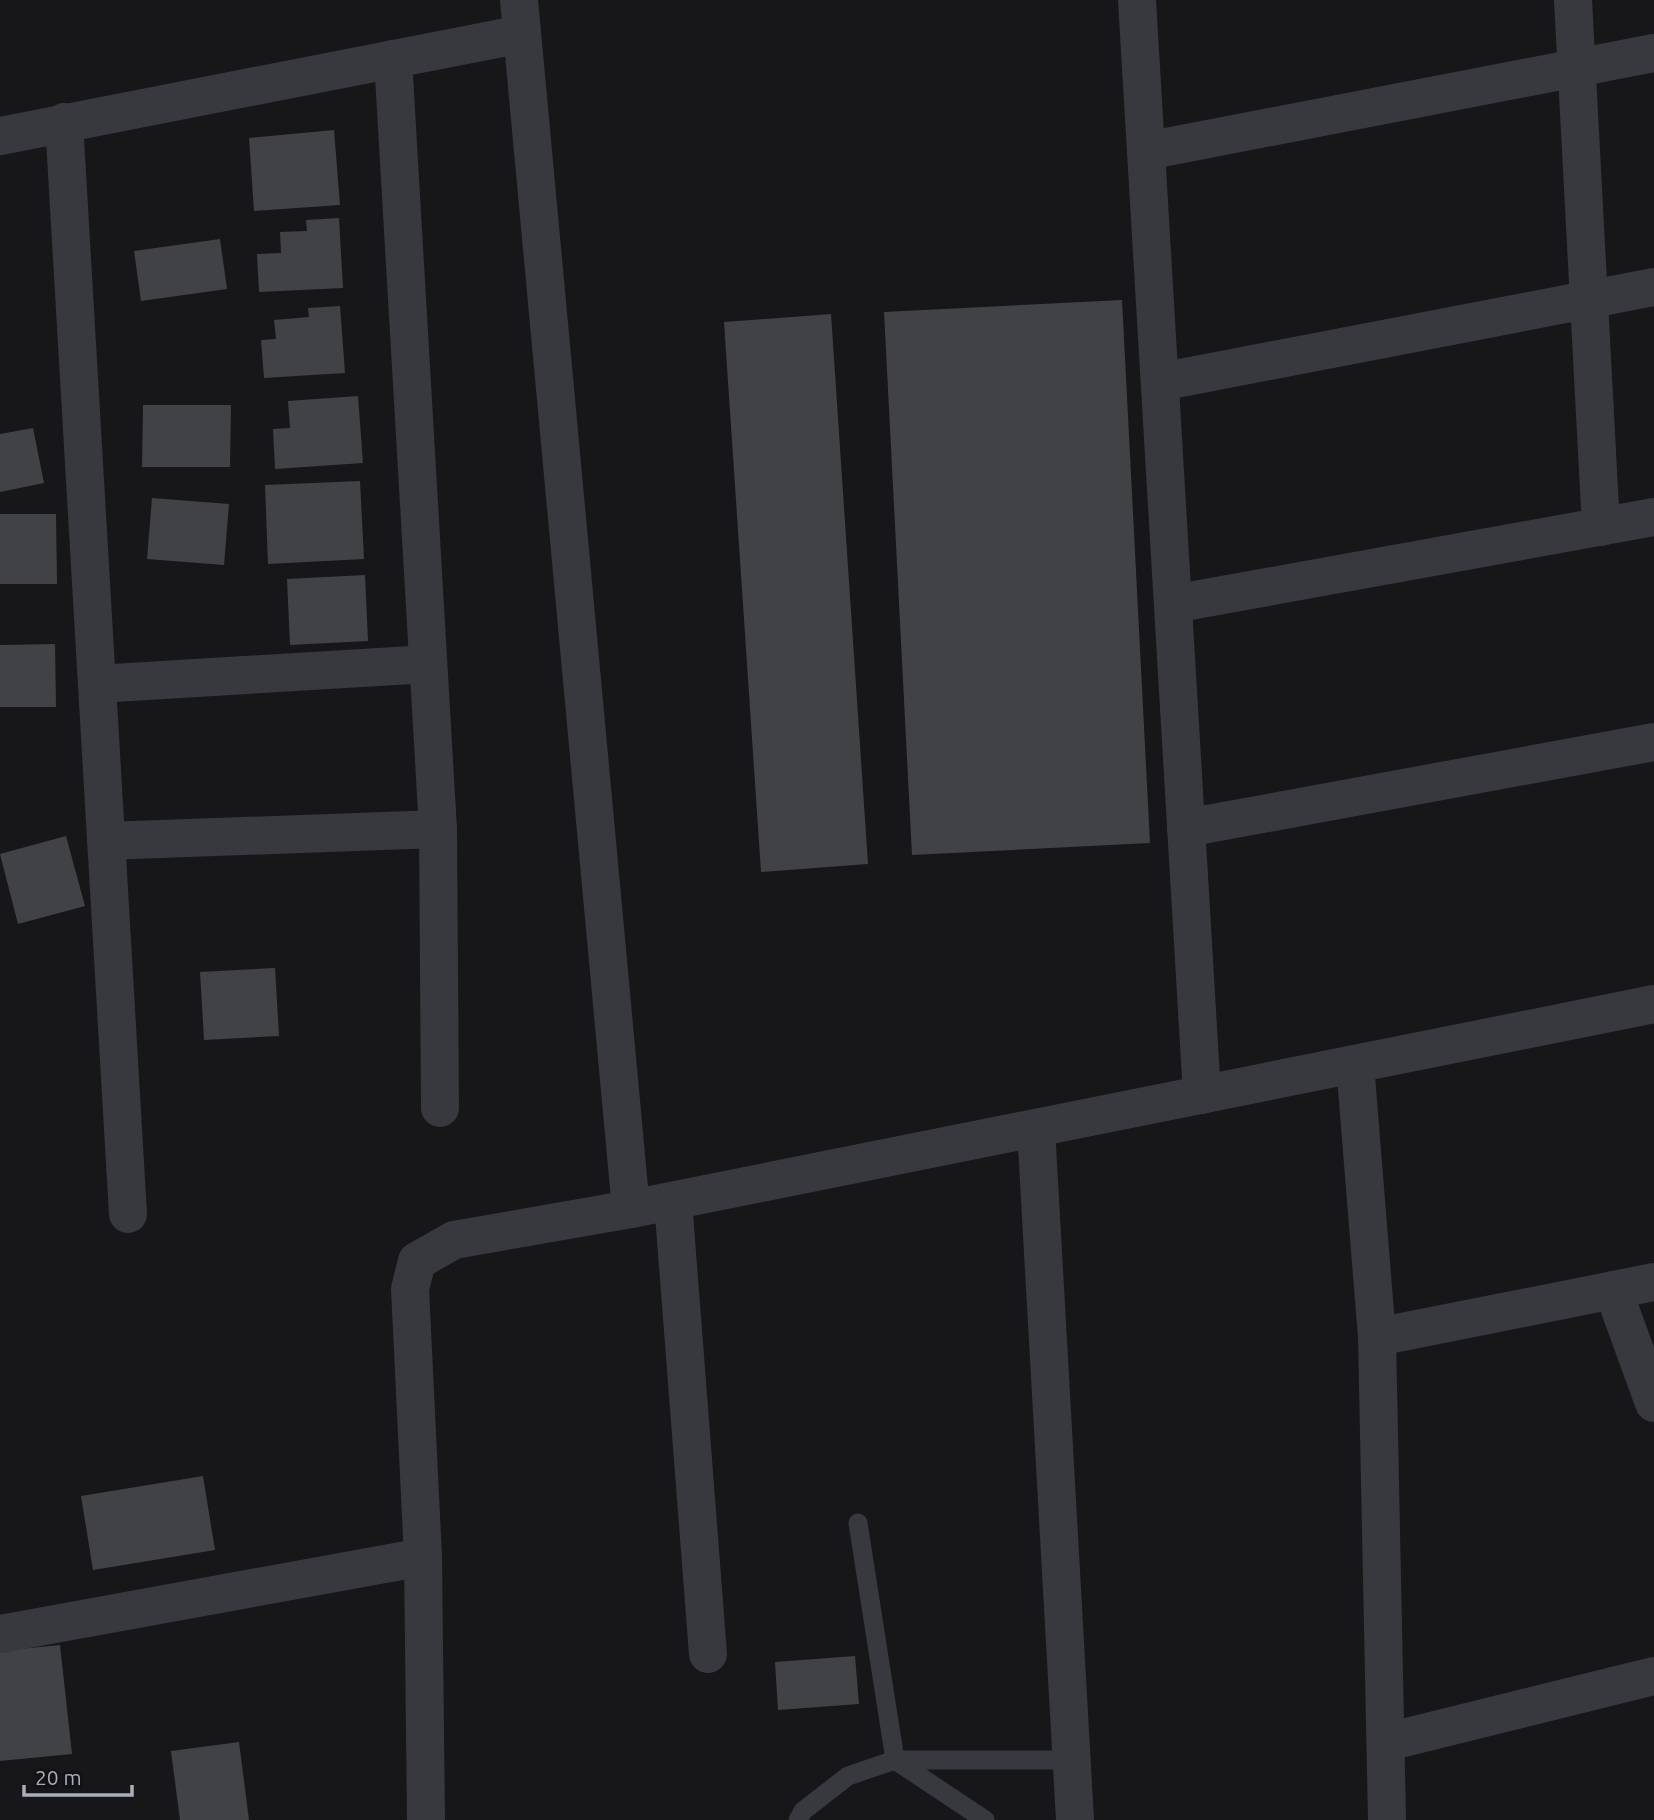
<svg xmlns="http://www.w3.org/2000/svg" width="1654" height="1820" font-family="Ubuntu,sans-serif">
  <style>
    .building { fill: #414246 }
    .lines { fill: none; stroke-linecap: round; stroke-linejoin: round }
    .lane { stroke: #38393e; stroke-width: 19 }
    .street { stroke: #38393e; stroke-width: 38 }
  </style>
  <rect width="100%" height="100%" fill="#171719"/>
  <g class="building">
    <path d="M334 130 340 205 254 211 249 138Z"/>
    <path d="M339 218 343 288 259 292 257 254 281 253 280 232 307 231 306 220Z"/>
    <path d="M220 239 227 289 141 301 134 251Z"/>
    <path d="M1122 300 1150 843 912 855 884 312Z"/>
    <path d="M340 306 345 373 264 378 261 340 276 339 274 320 309 317 308 308Z"/>
    <path d="M831 314 868 864 761 872 724 322Z"/>
    <path d="M358 396 363 463 275 469 273 429 290 428 288 401Z"/>
    <path d="M143 405H231L230 467H142Z"/>
    <path d="M33 428 44 483 0 492V434Z"/>
    <path d="M360 481 364 559 268 564 265 485Z"/>
    <path d="M152 498 229 504 224 565 147 559Z"/>
    <path d="M0 514H56L57 584H0Z"/>
    <path d="M365 575 368 641 290 645 287 579Z"/>
    <path d="M55 644 56 707H0V645Z"/>
    <path d="M66 836 85 906 18 924 0 854Z"/>
    <path d="M275 968 279 1036 204 1040 200 972Z"/>
    <path d="M203 1476 215 1550 93 1570 81 1496Z"/>
    <path d="M60 1645 72 1754 0 1761V1651Z"/>
    <path d="M855 1656 859 1704 778 1710 775 1662Z"/>
    <path d="M239 1742 249 1820H180L171 1751Z"/>
  </g>
  <g class="lines">
    <g class="lane">
      <path d="M858 1523 895 1760 985 1820"/>
      <path d="M798 1820 803 1811 848 1776 895 1760H1072"/>
    </g>
    <g class="street">
      <path d="M519 0 631 1209"/>
      <path d="M1137 0 1202 1095"/>
      <path d="M1573 0 1601 527"/>
      <path d="M393 59 438 829 440 1108"/>
      <path d="M64 122 128 1214"/>
      <path d="M0 136 522 34"/>
      <path d="M1146 151 1654 53"/>
      <path d="M1160 382 1654 287"/>
      <path d="M1173 604 1654 517"/>
      <path d="M97 684 428 664"/>
      <path d="M1186 828 1654 742"/>
      <path d="M106 841 438 829"/>
      <path d="M1355 1064 1377 1337 1387 1820"/>
      <path d="M1036 1128 1075 1820"/>
      <path d="M673 1201 708 1654"/>
      <path d="M1613 1290 1654 1403"/>
      <path d="M1377 1337 1654 1282"/>
      <path d="M0 1634 423 1557"/>
      <path d="M1387 1742 1654 1676"/>
      <path d="M426 1820 423 1557 410 1289 417 1261 454 1240 631 1209 1654 1004"/>
    </g>
  </g>
  <path d="M24 1785v10h108v-10" fill="none" stroke="#a9aeba" stroke-width="3.5"/>
  <text x="35" y="1785" font-size="21" fill="#a9aeba" stroke="#121214" stroke-width="5" paint-order="stroke">20 m</text>
</svg>
